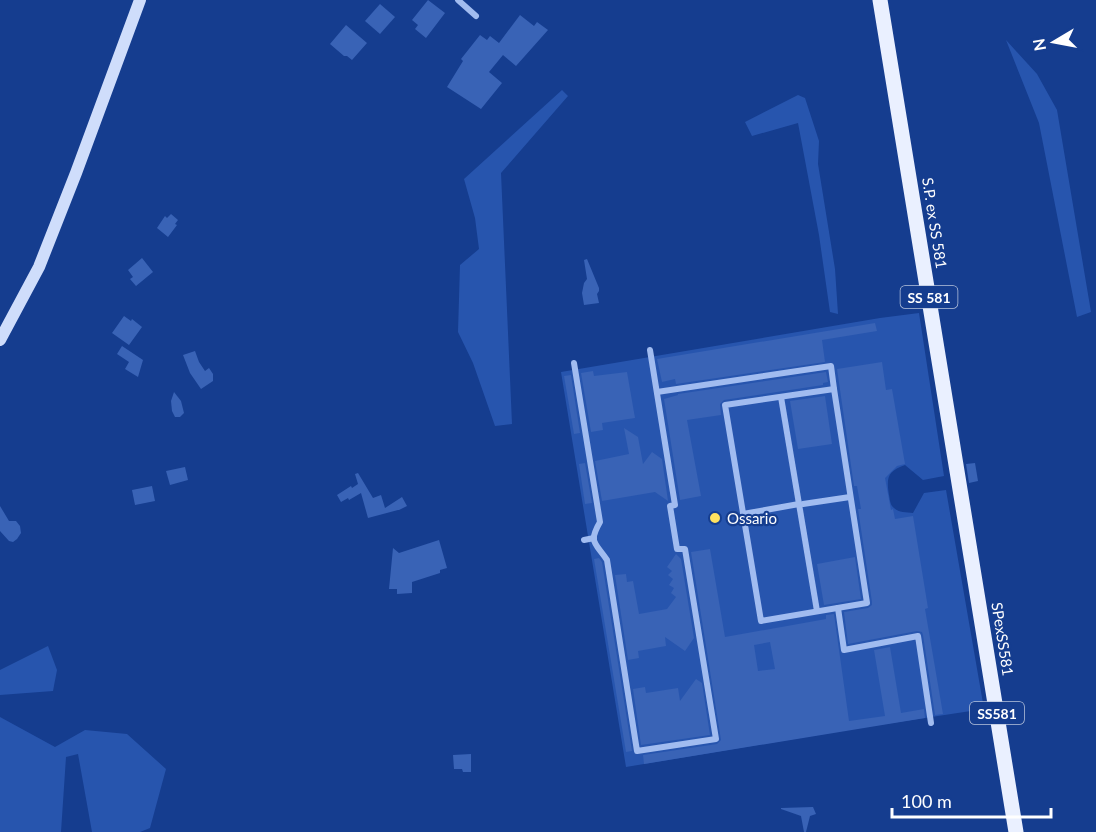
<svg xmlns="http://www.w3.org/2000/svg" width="1096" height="832" font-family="Lato,sans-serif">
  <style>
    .green { fill: #2755ae }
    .building { fill: #3963b6; fill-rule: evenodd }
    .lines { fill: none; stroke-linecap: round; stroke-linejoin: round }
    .street { stroke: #a1bcf0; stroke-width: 6 }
    .secondary { stroke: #cfddfb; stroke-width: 12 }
    .primary { stroke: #eaf0ff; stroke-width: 15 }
    .poi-dot { fill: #ffe260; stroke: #153d8f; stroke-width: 2 }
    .labels { text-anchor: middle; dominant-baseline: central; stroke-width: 4.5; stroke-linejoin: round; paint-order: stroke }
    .shield { fill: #153d8f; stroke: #b9c5dd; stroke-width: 1.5 }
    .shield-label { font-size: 14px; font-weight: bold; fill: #fff }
    .street-label { font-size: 15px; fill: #fff; stroke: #153d8f }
    .poi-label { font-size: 15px; fill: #fff; stroke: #153d8f; text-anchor: start }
  </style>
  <rect width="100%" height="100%" fill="#153d8f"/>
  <g class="green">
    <path d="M1006 40 1037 74 1057 110 1091 312 1077 317 1039 123Z"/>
    <path d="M562 90 568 96 501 173 512 424 495 426 473 363 458 332 460 265 479 249 475 218 464 179Z"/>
    <path d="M798 95 805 98 819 141 818 164 835 269 838 314 830 312 819 235 798 123 752 136 745 122Z"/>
    <path d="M919 313 944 476 923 480 905 465C888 471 886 477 889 495 890 500 890 505 894 508 899 513 906 512 913 513L924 493 946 490 984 709 872 726 626 767 561 372 880 318Z"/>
    <path d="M48 646 57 670 53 691 0 695V670Z"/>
    <path d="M0 717 55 747 85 730 127 734 166 769 150 828 140 832H92L78 754 66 757 61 832H0Z"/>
  </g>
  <g class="building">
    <path d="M428 0 445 13 426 38 415 29 418 25 412 20Z"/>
    <path d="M380 4 395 17 380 34 365 21Z"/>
    <path d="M520 15 534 26 537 22 548 30 516 66 503 55 489 72 502 83 481 109 447 87 463 61 461 59 480 35 487 40 490 36 499 43Z"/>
    <path d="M346 25 367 43 352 60 347 56H344L330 44Z"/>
    <path d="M171 214 178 220 175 224 177 225 168 237 157 228 165 216 167 218Z"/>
    <path d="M142 258 153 272 136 286 130 279 133 277 128 270Z"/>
    <path d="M587 259 599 288V291L597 294 599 303 584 305 582 293 584 283 587 279 584 260Z"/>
    <path d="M124 316 131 321 132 319 142 327 129 345 112 333Z"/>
    <path d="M875 323 877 331 822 340 825 362 676 384 675 379 662 382 657 359Z"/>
    <path d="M122 346 143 360 138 377 125 369 129 362 117 354Z"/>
    <path d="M195 351 199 362 205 371 209 368 213 374V381L201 389 190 373 183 355Z"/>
    <path d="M882 362 886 390 892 389 905 464 897 466 885 478 891 510 893 509 895 519 913 516 928 608 925 609 943 714 935 715 923 635 922 632 917 631 848 644 844 612 868 608 872 605V602L858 509H861L857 486H854L837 369Z"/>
    <path d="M593 371 594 376 627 372 635 418 602 423 603 430 591 432 581 373Z"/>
    <path d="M826 372 828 382 823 383V385L724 400 720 404 721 415 687 420 701 496 680 500 664 399 678 395V394Z"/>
    <path d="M571 375 580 433 574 434 564 376Z"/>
    <path d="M174 392 181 401 184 413 180 417H175L172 411 171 401Z"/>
    <path d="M825 396 832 444 798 449 790 401Z"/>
    <path d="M624 428 638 437 643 464 652 452 662 459 668 501 655 492 602 501 595 461 629 454Z"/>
    <path d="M585 463 592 503 585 504 579 464Z"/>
    <path d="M975 463 978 481 969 483 966 464Z"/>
    <path d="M185 467 188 480 170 485 166 471Z"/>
    <path d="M358 473 373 498 381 495 385 508 402 497 407 506 399 510H398L368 518 361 493 349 500 348 498 341 502 337 495 351 486 352 488 358 484 355 474Z"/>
    <path d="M152 486 155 501 135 505 132 490Z"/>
    <path d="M0 506 9 521H16L20 526 21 533 17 539 13 542 9 541 0 531Z"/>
    <path d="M439 540 447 568 440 570V573L412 582V593L397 594V589H389L393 548 399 553Z"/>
    <path d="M710 549 725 637 826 619V615L834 614 849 721 885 716 874 650 890 647 901 713 924 709 925 718 644 764 643 755 717 744 721 740 691 552ZM770 642 775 669 758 671 754 645Z"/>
    <path d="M676 554 681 559 694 638 685 651 665 637 666 646 638 651 639 658 628 660 615 575 626 574 627 582 633 581 639 614 667 609 676 597 671 593 674 588 669 585 673 579 668 575 672 571 667 567Z"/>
    <path d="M855 557 861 599 824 605 817 564Z"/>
    <path d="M599 558 602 562 632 751 626 752 594 559Z"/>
    <path d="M696 679 702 683 710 735 641 745 633 689 645 687 646 693 678 688 680 701Z"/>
    <path d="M471 754V772H463L462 769H454L453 755Z"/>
    <path d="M813 807 816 814 810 816 806 832H804L801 816 781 809V808Z"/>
  </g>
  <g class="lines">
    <g class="street">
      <path d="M458 0 476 16"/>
      <path d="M574 363 600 522C588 543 595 542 607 560L637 751 716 739 685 549H677L670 506 675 505 650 350"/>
      <path d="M834 389 867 603 761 621 725 405Z"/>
      <path d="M657 392 831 366 834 389"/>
      <path d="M781 397 817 611"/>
      <path d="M803 504 850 497"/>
      <path d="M743 514 799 504"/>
      <path d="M584 540 594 538"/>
      <path d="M838 608 844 650 918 636 931 723"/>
    </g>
    <path class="secondary" d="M0 340 39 267 76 173 140 0"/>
    <path class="primary" d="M880 0 1016 832"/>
  </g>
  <circle class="poi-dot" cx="715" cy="518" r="6"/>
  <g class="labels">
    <g class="shield">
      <rect x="900.5" y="286" width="57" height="22" rx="4.5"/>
      <rect x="970" y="702" width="54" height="22" rx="4.5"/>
    </g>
    <g class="shield-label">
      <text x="929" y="297">SS 581</text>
      <text x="997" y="713">SS581</text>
    </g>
    <g class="street-label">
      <text transform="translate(935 223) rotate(81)">S.P. ex SS 581</text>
      <text transform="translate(1003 639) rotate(81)">SPexSS581</text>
    </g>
    <g class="poi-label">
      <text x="727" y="518">Ossario</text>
    </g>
  </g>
  <g transform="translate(1054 42) rotate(260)" stroke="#153d8f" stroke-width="4.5" paint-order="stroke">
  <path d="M0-4.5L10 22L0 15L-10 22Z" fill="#ffffff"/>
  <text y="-9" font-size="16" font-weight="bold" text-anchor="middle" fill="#ffffff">N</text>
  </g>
  <path d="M892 808v9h159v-9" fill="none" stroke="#ffffff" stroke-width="3"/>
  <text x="901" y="808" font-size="18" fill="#ffffff" stroke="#153d8f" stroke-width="4.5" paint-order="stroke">100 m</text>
</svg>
